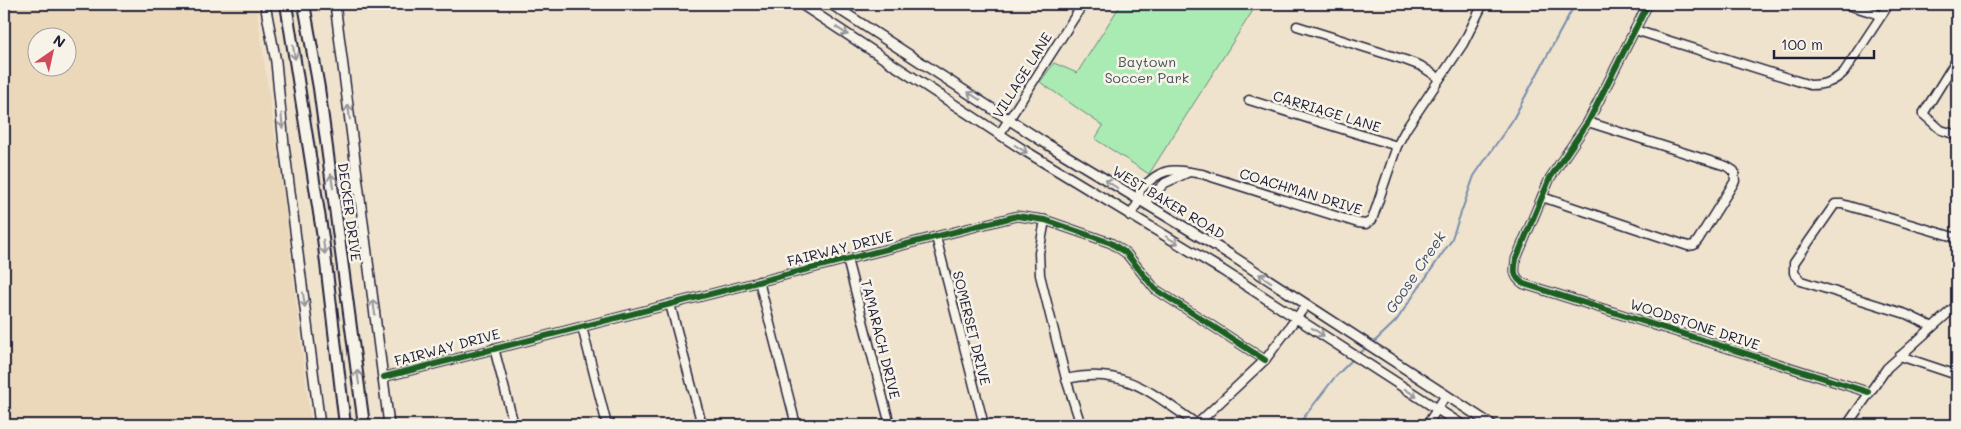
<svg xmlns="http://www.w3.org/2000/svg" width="1961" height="429" font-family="Mali,sans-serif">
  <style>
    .built { fill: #ebd8bb; fill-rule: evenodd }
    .green { fill: #aaebb4; stroke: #668678 }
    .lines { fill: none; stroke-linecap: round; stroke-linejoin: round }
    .stream { stroke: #758eac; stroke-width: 2 }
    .minor-casing { stroke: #22223b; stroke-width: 11 }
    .major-casing { stroke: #22223b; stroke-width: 12 }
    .highway-casing { stroke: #22223b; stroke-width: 14 }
    .minor { stroke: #f7f3e8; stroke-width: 8 }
    .major { stroke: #f7f3e8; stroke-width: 9 }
    .highway { stroke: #f7f3e8; stroke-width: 10 }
    .cycleway-casing { stroke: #f7f3e8; stroke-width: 9 }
    .cycleway { stroke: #1b5e20; stroke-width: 6 }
    .oneway { stroke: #97959a }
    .labels { text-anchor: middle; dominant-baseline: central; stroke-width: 5; stroke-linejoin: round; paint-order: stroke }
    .park-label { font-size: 14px; fill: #445459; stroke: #f7f3e8 }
    .street-label { font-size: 14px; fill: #22223b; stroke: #f7f3e8 }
    .water-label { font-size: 15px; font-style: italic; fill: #444f6a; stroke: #f7f3e8 }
  </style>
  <rect width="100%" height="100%" fill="#f0e3ce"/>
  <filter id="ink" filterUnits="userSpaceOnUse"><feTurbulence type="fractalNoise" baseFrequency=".02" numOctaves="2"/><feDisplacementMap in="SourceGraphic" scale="10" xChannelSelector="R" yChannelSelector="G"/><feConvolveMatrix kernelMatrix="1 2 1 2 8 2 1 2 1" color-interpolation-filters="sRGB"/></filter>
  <g filter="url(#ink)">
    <path class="built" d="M4 4H256L282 183 311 425H4ZM38 38H68V68H38Z"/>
    <path class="green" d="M1121 4H1257L1149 174 1095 139 1103 126 1040 82 1054 63 1077 73Z"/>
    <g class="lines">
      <g class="stream">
        <path d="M1373 343 1396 321 1451 241 1474 176 1512 121 1575 4"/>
        <path d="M1359 354 1367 347"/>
        <path d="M1298 425 1335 377 1354 358"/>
      </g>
      <g class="minor-casing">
        <g id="minor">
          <path d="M1648 4 1588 122 1550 178 1516 259C1514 271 1513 277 1524 284L1868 392"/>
          <path d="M1844 4 1881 15"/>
          <path d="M1297 26 1405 60 1421 66 1439 78"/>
          <path d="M1635 30 1810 85C1824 85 1834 82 1844 72L1889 4"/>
          <path d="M1957 59 1923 114 1941 130 1957 135"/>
          <path d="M1249 100 1397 146"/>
          <path d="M999 135 1083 4"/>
          <path d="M1542 197 1688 246 1694 245 1698 240 1735 181 1734 171 1726 166 1588 122"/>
          <path d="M1139 201 1148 199 1165 183 1189 172"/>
          <path d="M1130 216 1139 201 1140 190C1163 166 1171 169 1202 174L1358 223 1366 224 1372 220 1397 146 1406 129 1463 44 1483 4"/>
          <path d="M1045 220 1039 253 1040 275 1066 379 1081 425"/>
          <path d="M936 237 984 425"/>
          <path d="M847 259 890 425"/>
          <path d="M759 281 796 425"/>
          <path d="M670 304 702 425"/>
          <path d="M1931 326 1906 314 1801 281 1794 273V263L1835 204H1842L1957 238"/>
          <path d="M582 327 607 425"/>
          <path d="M494 348 514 425"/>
          <path d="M1900 356 1957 375"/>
          <path d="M384 377 1017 216 1045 220 1111 243 1126 253 1155 289 1265 360"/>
          <path d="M1066 379C1125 366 1151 393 1197 424"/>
          <path d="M1365 424 1367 425"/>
          <path d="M1196 425 1265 360 1306 305"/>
          <path d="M1427 425 1446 395"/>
          <path d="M1847 425 1887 368 1957 305"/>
        </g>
      </g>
      <g class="major-casing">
        <g id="major">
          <path d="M265 4 276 62 284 145 320 425"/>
          <path d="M335 4 389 425"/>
          <path d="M801 4 1022 149 1222 270 1462 425"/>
          <path d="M831 4 1042 141 1229 254 1492 425"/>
        </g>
      </g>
      <g class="highway-casing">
        <g id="highway">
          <path d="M286 4 323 238 345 425"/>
          <path d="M304 4 319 88 364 425"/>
        </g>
      </g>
      <use href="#minor" class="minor"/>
      <use href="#major" class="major"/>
      <use href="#highway" class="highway"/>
      <g class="cycleway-casing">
        <g id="cycleway">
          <path d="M1648 4 1588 122 1550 178 1516 259C1514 271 1513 277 1524 284L1868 392"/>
          <path d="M384 377 1017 216 1045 220 1111 243 1126 253 1155 289 1265 360"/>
        </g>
      </g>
      <use href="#cycleway" class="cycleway"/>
    </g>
    <defs><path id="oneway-shaft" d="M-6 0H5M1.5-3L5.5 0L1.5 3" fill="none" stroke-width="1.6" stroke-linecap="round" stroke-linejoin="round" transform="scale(1.25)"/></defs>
    <g class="oneway">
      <use href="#oneway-shaft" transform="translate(842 31) rotate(33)"/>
      <use href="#oneway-shaft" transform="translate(294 52) rotate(81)"/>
      <use href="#oneway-shaft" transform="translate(974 96) rotate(-147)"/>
      <use href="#oneway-shaft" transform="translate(349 112) rotate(-97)"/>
      <use href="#oneway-shaft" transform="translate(282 121) rotate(85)"/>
      <use href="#oneway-shaft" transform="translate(1021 149) rotate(32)"/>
      <use href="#oneway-shaft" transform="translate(332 181) rotate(-98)"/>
      <use href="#oneway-shaft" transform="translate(1111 184) rotate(-148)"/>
      <use href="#oneway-shaft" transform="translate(1172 240) rotate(30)"/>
      <use href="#oneway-shaft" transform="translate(324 247) rotate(83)"/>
      <use href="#oneway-shaft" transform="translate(1265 278) rotate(-146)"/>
      <use href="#oneway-shaft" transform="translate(304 300) rotate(82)"/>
      <use href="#oneway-shaft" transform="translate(374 307) rotate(-98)"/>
      <use href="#oneway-shaft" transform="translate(1318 332) rotate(33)"/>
      <use href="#oneway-shaft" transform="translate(358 377) rotate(-98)"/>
      <use href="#oneway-shaft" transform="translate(1411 393) rotate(33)"/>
    </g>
  </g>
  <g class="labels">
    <g class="park-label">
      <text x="1147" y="61">Baytown<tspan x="1147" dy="16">Soccer Park</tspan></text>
    </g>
    <g class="street-label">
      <text transform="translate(1022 75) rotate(-58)">VILLAGE LANE</text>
      <text transform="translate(1327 111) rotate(17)">CARRIAGE LANE</text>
      <text transform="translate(1301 191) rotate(17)">COACHMAN DRIVE</text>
      <text transform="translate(1169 202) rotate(31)">WEST BAKER ROAD</text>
      <text transform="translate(350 212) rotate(82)">DECKER DRIVE</text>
      <text transform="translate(840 248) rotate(-14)">FAIRWAY DRIVE</text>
      <text transform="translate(1695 324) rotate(18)">WOODSTONE DRIVE</text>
      <text transform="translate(972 328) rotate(76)">SOMERSET DRIVE</text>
      <text transform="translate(881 339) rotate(76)">TAMARACH DRIVE</text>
      <text transform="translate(447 347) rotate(-15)">FAIRWAY DRIVE</text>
    </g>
    <g class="water-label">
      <text transform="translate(1415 272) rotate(-56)">Goose Creek</text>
    </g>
  </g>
  <rect width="1961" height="429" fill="none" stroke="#f7f3e8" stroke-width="20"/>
  <rect x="10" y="10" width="1941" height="409" fill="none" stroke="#22223b" stroke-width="2" filter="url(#ink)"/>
  <g transform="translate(52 52) rotate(34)"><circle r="24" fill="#f7f3e8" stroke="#a29fa3"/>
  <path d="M0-4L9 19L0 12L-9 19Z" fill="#d1495b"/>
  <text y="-8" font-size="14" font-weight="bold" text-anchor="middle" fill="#22223b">N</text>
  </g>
  <path d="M1774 50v8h100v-8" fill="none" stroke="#22223b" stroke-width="2.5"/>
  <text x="1781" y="50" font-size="15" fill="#22223b" stroke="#f7f3e8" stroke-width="4" paint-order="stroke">100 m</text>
</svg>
